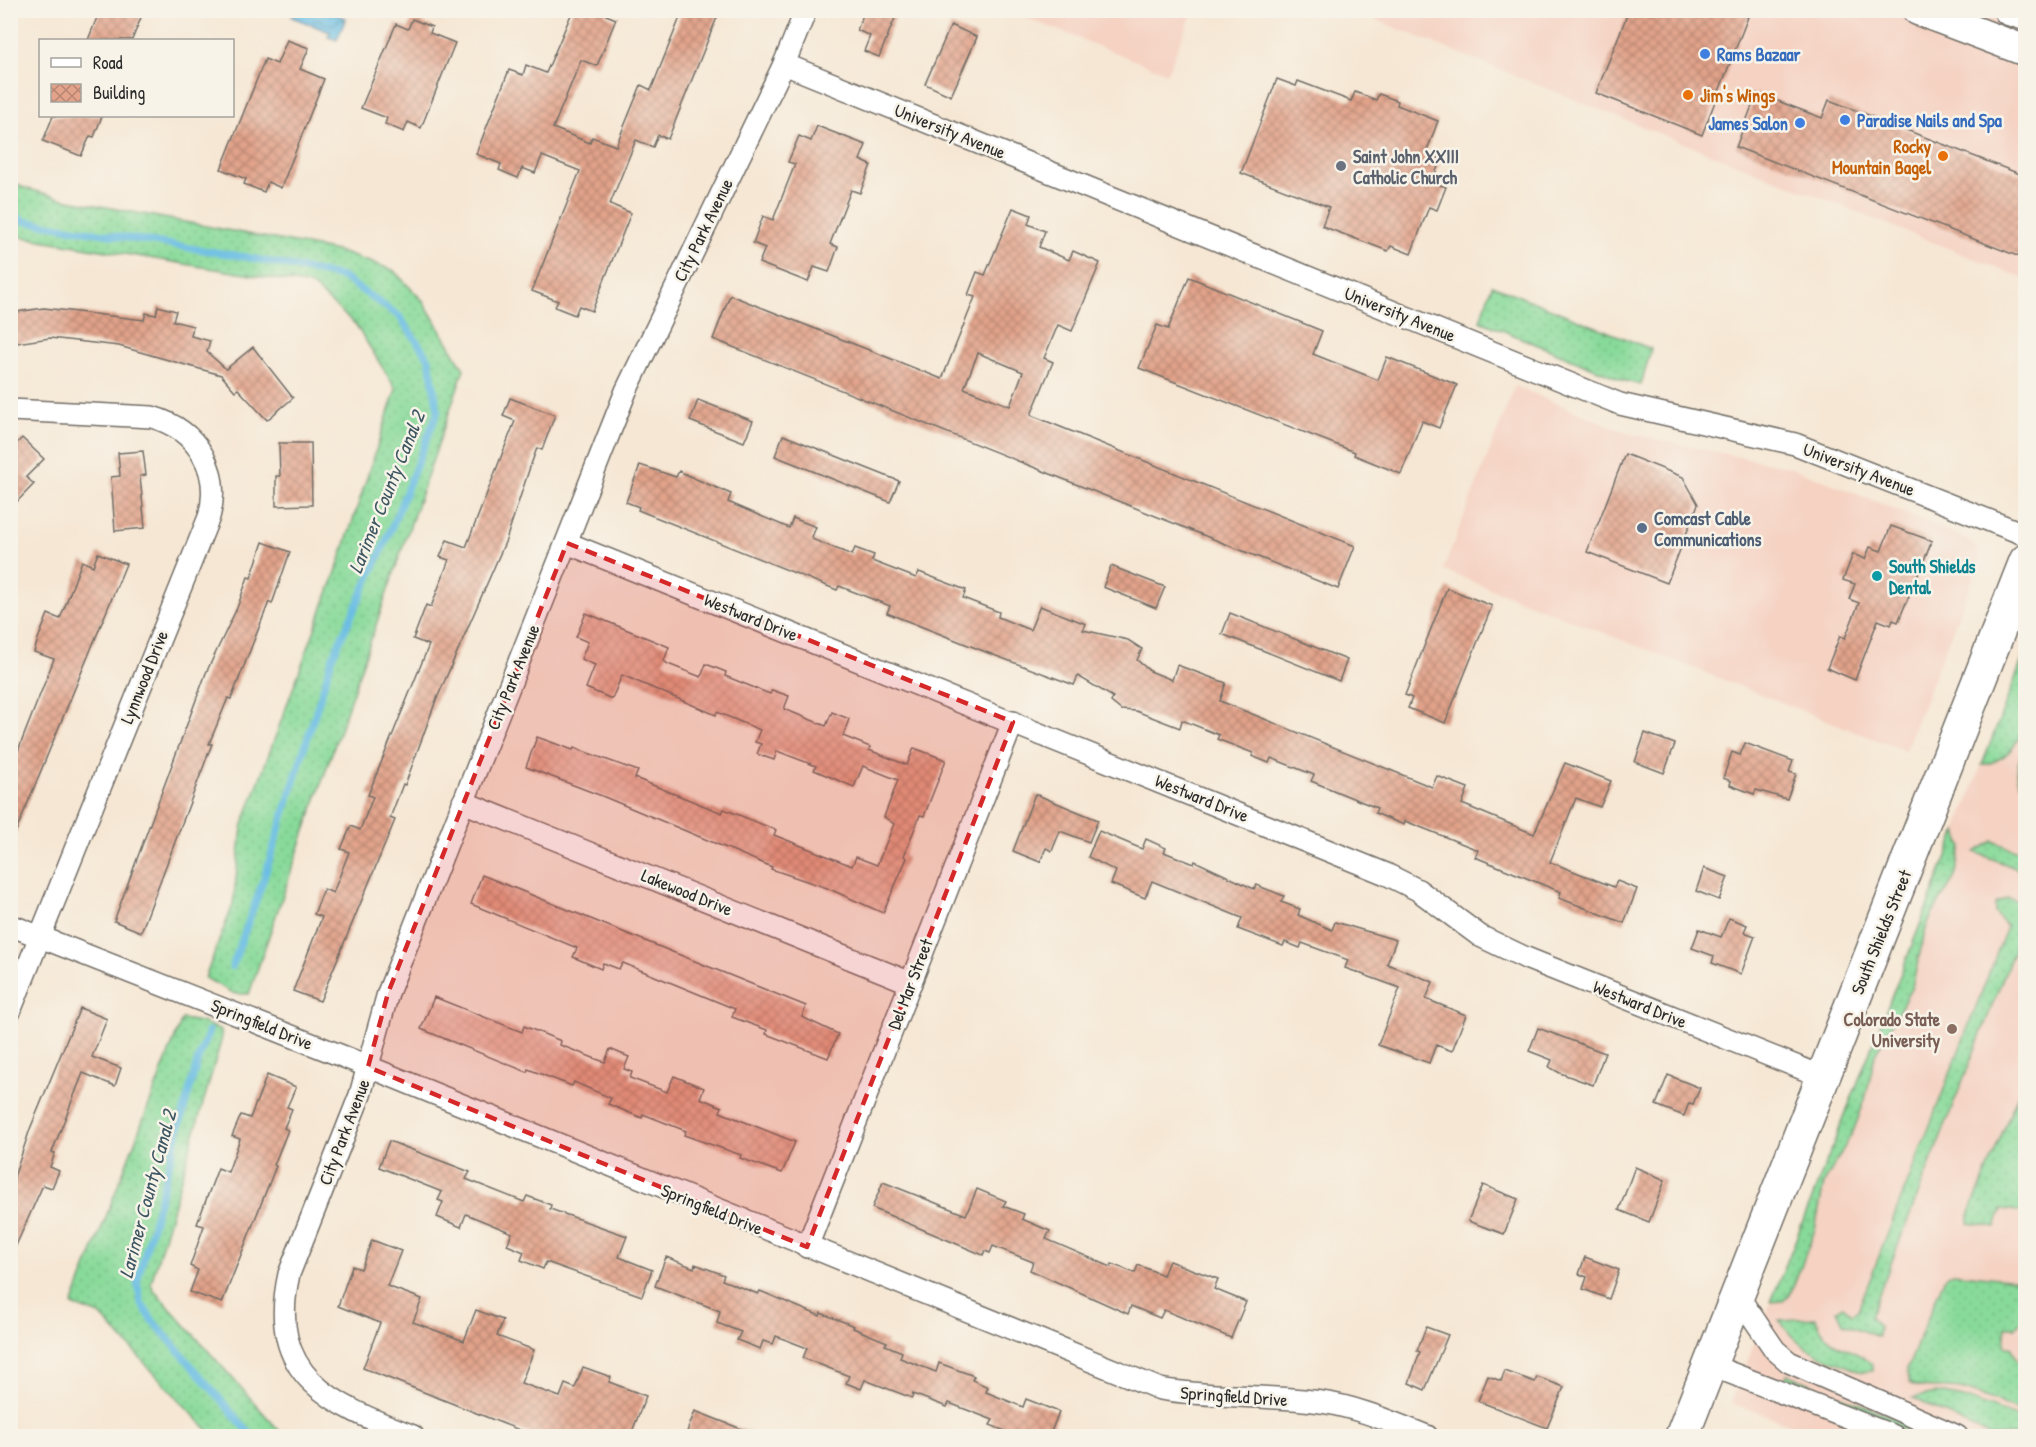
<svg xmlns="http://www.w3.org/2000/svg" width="2036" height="1447" font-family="'Patrick Hand',sans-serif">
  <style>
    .built { fill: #f5d2c2 }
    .grass { fill: url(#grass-dots); stroke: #5a8262; stroke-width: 1.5 }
    .water { fill: url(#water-waves); stroke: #487487; stroke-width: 1.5 }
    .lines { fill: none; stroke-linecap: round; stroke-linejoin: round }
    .stream { stroke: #66bce3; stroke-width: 7 }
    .building { fill: url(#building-cross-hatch); fill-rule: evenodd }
    .street-casing { stroke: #726d66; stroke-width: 24 }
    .secondary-casing { stroke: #726d66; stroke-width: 33 }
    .primary-casing { stroke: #726d66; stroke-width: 36 }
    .street { stroke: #fff; stroke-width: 21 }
    .secondary { stroke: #fff; stroke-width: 30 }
    .primary { stroke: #fff; stroke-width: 33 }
    .marked { fill: #d62828; fill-opacity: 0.2; stroke: #d62828; stroke-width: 4.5; stroke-dasharray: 12 8; stroke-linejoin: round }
    .shop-dot { fill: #3f7fe0; stroke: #f7f3e8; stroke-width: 2 }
    .food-dot { fill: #e8710a; stroke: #f7f3e8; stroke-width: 2 }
    .worship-dot { fill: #6b7280; stroke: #f7f3e8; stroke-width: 2 }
    .service-dot { fill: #5c6f8a; stroke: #f7f3e8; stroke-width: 2 }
    .culture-dot { fill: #0f9aa8; stroke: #f7f3e8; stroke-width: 2 }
    .education-dot { fill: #8d6e63; stroke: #f7f3e8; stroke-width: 2 }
    .labels { text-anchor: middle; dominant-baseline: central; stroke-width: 5; stroke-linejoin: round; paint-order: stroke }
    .shop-label { font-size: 18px; font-weight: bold; fill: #366cbe; stroke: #f7f3e8; text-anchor: start }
    .food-label { font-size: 18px; font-weight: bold; fill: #c56008; stroke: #f7f3e8; text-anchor: start }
    .street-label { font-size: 18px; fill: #2b2b2b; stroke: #f7f3e8 }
    .worship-label { font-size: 18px; font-weight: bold; fill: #5b616d; stroke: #f7f3e8; text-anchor: start }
    .service-label { font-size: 18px; font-weight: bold; fill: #4e5e75; stroke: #f7f3e8; text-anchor: start }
    .culture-label { font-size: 18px; font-weight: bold; fill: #0d838f; stroke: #f7f3e8; text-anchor: start }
    .education-label { font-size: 18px; font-weight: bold; fill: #785e54; stroke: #f7f3e8; text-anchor: end }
    .water-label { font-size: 20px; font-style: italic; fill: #3d5662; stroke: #f7f3e8 }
  </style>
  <defs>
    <pattern id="grass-dots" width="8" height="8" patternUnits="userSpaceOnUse" patternTransform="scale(1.5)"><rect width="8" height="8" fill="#88da9a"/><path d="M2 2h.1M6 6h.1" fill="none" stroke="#76bb85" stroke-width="1.8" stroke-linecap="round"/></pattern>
    <pattern id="water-waves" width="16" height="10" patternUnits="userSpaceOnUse" patternTransform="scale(1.5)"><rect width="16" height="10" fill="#66bce3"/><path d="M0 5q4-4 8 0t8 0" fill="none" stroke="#5499b8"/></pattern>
    <pattern id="building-cross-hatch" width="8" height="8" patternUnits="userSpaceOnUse" patternTransform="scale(1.5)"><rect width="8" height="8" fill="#e2a38a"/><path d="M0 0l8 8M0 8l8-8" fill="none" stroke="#b78571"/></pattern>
  </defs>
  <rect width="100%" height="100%" fill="#f7f3e8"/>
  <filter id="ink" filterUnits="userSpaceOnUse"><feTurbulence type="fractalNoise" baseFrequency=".0167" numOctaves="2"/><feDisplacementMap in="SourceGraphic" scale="12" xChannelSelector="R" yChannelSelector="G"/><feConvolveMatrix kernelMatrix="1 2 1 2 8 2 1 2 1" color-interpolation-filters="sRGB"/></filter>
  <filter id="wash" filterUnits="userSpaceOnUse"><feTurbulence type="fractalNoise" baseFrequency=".008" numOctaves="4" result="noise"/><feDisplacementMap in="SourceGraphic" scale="24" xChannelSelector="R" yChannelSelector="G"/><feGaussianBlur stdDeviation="1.35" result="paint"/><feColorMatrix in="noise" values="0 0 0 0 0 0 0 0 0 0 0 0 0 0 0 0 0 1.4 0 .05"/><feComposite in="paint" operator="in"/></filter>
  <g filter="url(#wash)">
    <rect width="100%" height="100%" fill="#f6e7d4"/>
    <g class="built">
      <path d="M1009 11 1193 10V11L1167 73Z"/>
      <path d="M1354 11H2025V279L1558 93Z"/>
      <path d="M1515 386 1627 433 1793 468 1956 534 1975 546 1981 557 1905 751 1443 570Z"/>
      <path d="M2025 655V1436H1820L1731 1403Z"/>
    </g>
    <g class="grass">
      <path d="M10 179 22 187 64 199 337 251 393 270 423 301 464 369 249 994H235L205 978 233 904 242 827 337 569 396 389 356 325 311 285 11 235Z"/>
      <path d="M1492 285 1651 349 1641 385 1625 381 1480 321Z"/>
      <path d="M2025 653C2026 694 2036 755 1982 765Z"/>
      <path d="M2025 747V787C2011 777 2019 759 2025 747Z"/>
      <path d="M1957 831 1962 846 1955 877 1932 914 1925 932 1912 987 1875 1055 1865 1100 1853 1132 1824 1183 1815 1230 1790 1294 1783 1301 1771 1302Z"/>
      <path d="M1993 841 2025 854V872L1975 852Z"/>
      <path d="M2008 898 2025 904V932H2021L1870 1317 1879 1327 1878 1337 1843 1323 1837 1310 1843 1306 1852 1314 1858 1310 2007 927 1995 913V904Z"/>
      <path d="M182 1019 201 1022 221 1030 222 1038 151 1283 153 1289 284 1436H213L100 1315 72 1305Z"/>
      <path d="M2019 1092 2025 1095V1212L2002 1209 1996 1227 1969 1223V1215Z"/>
      <path d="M1953 1273 2025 1281V1320L2022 1319 2016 1327H2006L2004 1346 2012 1348 2017 1361 2025 1363V1413C2004 1405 1982 1394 1960 1389 1944 1386 1922 1391 1909 1383L1908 1367 1942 1283 1947 1275Z"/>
      <path d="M1816 1318C1828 1353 1850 1343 1872 1364V1371L1862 1372C1831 1359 1796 1351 1780 1320Z"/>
      <path d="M1787 1374 1927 1431 1925 1436 1888 1425 1784 1383Z"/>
      <path d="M1935 1393C1967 1396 1996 1409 2025 1421V1436H1990L1913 1398Z"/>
    </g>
    <path class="water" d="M328 11 346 18 337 40 328 37 330 32 292 17 295 11Z"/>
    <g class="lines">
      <g class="stream">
        <path d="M10 212 24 221 246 257 342 277 399 316 429 359 438 411 387 539 333 656 263 881 232 967"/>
        <path d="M209 1031 198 1059 137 1282 141 1303 153 1321 252 1436"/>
      </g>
    </g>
    <g id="blocks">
      <g class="building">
        <path d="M100 10H144L132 40H88Z"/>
        <path d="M573 10H608L606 15 616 19 597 66 581 60 553 128 590 143 592 137 616 146 641 85 651 90 683 10H720L668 139 658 135 653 147 636 140 610 204 631 213 592 311 579 306 575 315 555 307 558 301 532 291 580 171 542 156 535 173 522 168 518 178 499 170 501 164 476 154 509 70 523 75 526 65 546 73Z"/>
        <path d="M865 10H878L895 18 879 57 864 51 870 36 857 30Z"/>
        <path d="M1629 10H1731L1748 17 1702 135 1596 93Z"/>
        <path d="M412 19 432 27 430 33 455 43 421 128 408 122 404 132 385 124 387 118 361 108 396 24 408 29Z"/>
        <path d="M951 25 977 37 951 96 925 84Z"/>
        <path d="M287 40 309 48 300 69 324 79 281 188 268 182 264 192 244 184 246 179 221 169 265 59 277 64Z"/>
        <path d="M1277 79 1296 86 1298 81 1351 101 1355 92 1376 100 1379 94 1398 101 1397 105 1438 121 1426 153 1441 159 1432 182 1446 187 1437 210 1429 207 1411 254 1391 246 1388 251 1322 226 1329 207 1241 173Z"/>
        <path d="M1757 93 1822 118 1829 100 2025 176V259L1736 147Z"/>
        <path d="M53 116H102L94 137 90 136 81 156 43 141Z"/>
        <path d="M817 126 866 145 860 160 871 165 860 193 851 190 830 244 838 247 829 272 814 267 808 282 759 263 765 248 753 243 763 216 773 220 795 164 788 162 799 136 811 141Z"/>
        <path d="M1013 208 1031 215 1028 224 1045 231 1039 247 1069 260 1073 251 1100 263 1072 331 1058 325 1044 358 1053 362 1031 415 1355 546 1338 589 713 339 730 295 942 379 975 297 968 295 977 272 985 275ZM978 353 1023 372 1010 406 964 388Z"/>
        <path d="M1189 277 1322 331 1313 354 1378 380 1387 357 1457 385 1439 428 1422 421 1401 474 1354 455 1355 452 1139 368 1157 325 1168 329Z"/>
        <path d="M158 306 176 311 173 321 193 326 191 336 210 341 207 352 226 369 253 347 293 398 267 420 238 389 235 391 221 375 119 346 50 338 10 344V313L44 308 144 320 146 313 156 315Z"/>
        <path d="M510 398 555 415 542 450 537 448 529 470 506 540 435 703 405 785 403 784 390 818 395 820 320 1001 293 991 322 917 314 914 324 889 333 893 349 852 341 849 351 826 360 830 373 797 368 795 429 645 413 639 426 605 431 607 449 560 440 557 447 540 466 547 515 421 503 416Z"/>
        <path d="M698 400 753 421 744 442 690 421Z"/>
        <path d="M783 435 899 481 890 502 775 456Z"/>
        <path d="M22 438 44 459 26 477 34 484 10 509V450Z"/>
        <path d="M279 443H311L312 505 276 506V476H280Z"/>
        <path d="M143 451 146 475 140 476 145 528 115 531 111 477 120 476 118 453Z"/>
        <path d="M1625 454 1683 477 1698 504 1667 583 1587 552Z"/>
        <path d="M640 465 676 477 679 471 696 479 731 494 728 502 789 528 793 518 816 527 812 537 814 540 852 555 855 548 874 555 872 561 916 578 919 572 966 590 963 598 999 612 998 617 1030 630 1040 606 1086 624 1083 630 1128 640 1142 649 1137 660 1150 671 1172 680 1177 665 1226 683 1220 701 1432 787 1437 776 1468 788 1462 804 1534 834 1565 763 1611 781 1600 807 1576 798 1550 862 1614 887 1617 881 1637 889 1624 923 1559 898 1561 892 1475 857 1478 850 1405 821 1404 825 1375 813 1377 808 1311 781 1314 775 1271 758 1269 763 1252 756 1253 753 1217 739 1219 735 1182 720 1180 728 1136 711 1121 710 1111 702 1113 697 1078 676 1074 685 991 654 887 613 890 606 839 586 837 590 638 510 639 507 626 502Z"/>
        <path d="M1891 526 1932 541 1898 622 1893 620 1891 625 1878 620 1855 680 1827 668 1840 636 1845 638 1859 603 1849 599 1855 584 1843 580 1853 554 1865 559 1870 547 1881 551Z"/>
        <path d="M263 542 290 552 272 604 269 602 231 699 228 698 209 744H212L141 932 114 921 206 673 237 608 248 577 251 578Z"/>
        <path d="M98 553 126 564 10 846V771L54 659 34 652 38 639 48 614 60 619 82 561 93 566Z"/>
        <path d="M1111 566 1165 587 1156 608 1103 587Z"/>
        <path d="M1447 588 1492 606 1445 723 1408 708 1412 698 1405 695Z"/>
        <path d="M586 613 669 647 664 661 668 664 701 677 706 664 726 672 725 676 770 694 772 690 789 696 784 709 826 726 832 712 849 719 843 736 870 747 869 750 907 765 914 748 946 760 924 816 920 815 904 856 907 858 883 913 827 888 771 869 772 867 602 796 526 767 537 737 573 750 574 748 638 771 635 778 722 813 724 809 776 830 774 835 852 866 856 857 877 865 894 824 884 817 898 780 863 766 854 787 814 770 816 766 777 751 774 760 757 754 761 744 755 742 760 730 717 712 716 715 622 675 612 699 586 688 595 665 581 659 588 642 576 637Z"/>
        <path d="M1230 613 1347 660 1339 681 1222 634Z"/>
        <path d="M1645 733 1675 744 1664 773 1635 762Z"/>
        <path d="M1745 743 1793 761 1789 772 1796 774 1787 799 1756 790 1754 794 1730 785 1731 781 1723 778 1732 752 1740 755Z"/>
        <path d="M1035 794 1098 820 1089 842 1060 831 1052 851 1046 848 1040 862 1013 851Z"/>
        <path d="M1099 831 1142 849 1146 839 1166 848 1164 852 1194 864 1195 861 1254 889 1256 885 1284 896 1281 902 1300 909 1298 915 1332 930 1335 922 1396 940 1387 964 1433 982 1426 999 1466 1015 1452 1051 1436 1045 1429 1063 1378 1045 1400 988 1345 968 1348 960 1302 943 1300 948 1285 942 1283 946 1238 929 1242 918 1152 881 1145 898 1111 884 1116 871 1088 857Z"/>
        <path d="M1704 868 1728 877 1719 900 1696 891Z"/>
        <path d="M482 875 806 1006 802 1017 838 1034 828 1058 766 1034 767 1030 732 1017 735 1009 623 963 619 969 603 963 601 969 573 957 577 948 471 904Z"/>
        <path d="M1729 918 1747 925 1744 932 1755 936 1741 974 1712 963 1714 956 1692 948 1699 929 1721 937Z"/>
        <path d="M434 997 522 1032 524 1026 561 1041 560 1045 596 1059 605 1062 610 1049 629 1057 624 1069 632 1072 630 1078 667 1092 674 1076 704 1088 700 1098 722 1107 720 1112 795 1142 782 1173 740 1158 741 1155 684 1135 686 1131 643 1114 642 1118 608 1104 611 1098 574 1082 572 1086 528 1069 527 1072 421 1029Z"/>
        <path d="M80 1008 107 1019 92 1057 121 1068 115 1086 83 1073 52 1152 55 1153 50 1167 59 1171 52 1188 43 1185 10 1259V1189L30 1129Z"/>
        <path d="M1538 1028 1605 1053 1593 1085 1560 1073 1549 1067 1552 1060 1529 1051Z"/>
        <path d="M267 1075 296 1087 287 1107 292 1109 284 1128 288 1130 274 1165 276 1166 222 1303 190 1292 198 1270 190 1266 204 1226 197 1224 218 1168 228 1172 240 1139 232 1136 241 1115 250 1118Z"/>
        <path d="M1668 1075 1700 1088 1693 1104 1689 1103 1684 1116 1656 1105Z"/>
        <path d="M389 1141 470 1172 466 1179 524 1202 527 1196 551 1205 550 1209 627 1236 619 1257 652 1270 642 1296 546 1262 543 1269 521 1260 524 1252 507 1245 512 1233 466 1214 461 1227 437 1217 443 1202 438 1200 442 1192 379 1167Z"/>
        <path d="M1635 1167 1665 1180 1649 1222 1619 1210Z"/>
        <path d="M883 1182 966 1215 977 1189 1006 1201 1003 1206 1024 1214 1022 1219 1050 1231 1046 1239 1111 1267 1112 1264 1135 1273 1138 1265 1163 1275 1169 1261 1218 1279 1214 1289 1246 1302 1231 1338 1164 1310 1160 1318 1131 1306 1128 1314 1030 1270 1033 1262 993 1246 990 1253 985 1251 983 1255 872 1208Z"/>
        <path d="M1483 1185 1518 1199 1504 1234 1468 1221Z"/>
        <path d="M372 1240 401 1251 387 1286 422 1299 413 1322 464 1341 476 1310 503 1320 497 1336 534 1350 521 1383 560 1397 565 1384 575 1388 583 1367 611 1377 609 1382 646 1396 630 1437H537L363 1368 380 1323 338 1306 352 1266 361 1269Z"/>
        <path d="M666 1257 694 1268 695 1264 724 1275 722 1280 758 1294 760 1291 820 1316 821 1313 854 1326 853 1328 887 1342 885 1345 902 1352 900 1358 936 1372 939 1363 974 1376 972 1380 988 1387 986 1392 1023 1407 1026 1399 1059 1412 1049 1437H1020L990 1425 993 1420 949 1403 947 1407 913 1394 912 1398 865 1380 861 1389 846 1383 849 1376 803 1358 807 1348 776 1336 773 1344 763 1341 760 1349 737 1340 741 1332 717 1323 720 1311 655 1286Z"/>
        <path d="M1585 1257 1619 1270 1609 1299 1583 1289 1587 1277 1579 1274Z"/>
        <path d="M1426 1327 1448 1335 1425 1390 1409 1383 1420 1352 1417 1351Z"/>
        <path d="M1505 1371 1535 1382 1537 1377 1564 1387 1547 1428 1478 1401 1488 1376 1501 1381Z"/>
        <path d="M695 1411 757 1435 756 1437H685Z"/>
      </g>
    </g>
  </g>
  <g filter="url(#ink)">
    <use href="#blocks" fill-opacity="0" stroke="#726d66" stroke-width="1.5"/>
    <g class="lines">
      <g class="street-casing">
        <g id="street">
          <path d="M784 64 1620 404 1795 444 2026 535"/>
          <path d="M10 410 152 417C197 430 222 470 209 517L10 1011"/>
          <path d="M567 543 1386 874 1418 890 1480 936 1526 958 1823 1077"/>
          <path d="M463 802 911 983"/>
          <path d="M10 925 342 1056 1160 1389C1213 1398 1267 1395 1321 1402 1358 1407 1393 1423 1427 1436"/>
          <path d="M807 1247 1013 722"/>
          <path d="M1738 1296 1775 1350 1789 1362 1957 1436"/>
          <path d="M1710 1365 1894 1436"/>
          <path d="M413 1436C331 1404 266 1377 289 1274L360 1095 388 993 626 391 784 64 806 10"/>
        </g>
      </g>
      <g class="secondary-casing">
        <g id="secondary">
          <path d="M1918 10 2026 51"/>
          <path d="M2009 10 2026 15"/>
        </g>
      </g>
      <g class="primary-casing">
        <path id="primary" d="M1682 1436 2026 561"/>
      </g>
      <use href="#street" class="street"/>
      <use href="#secondary" class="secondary"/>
      <use href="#primary" class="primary"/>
    </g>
  </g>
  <path class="marked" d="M567 543 1013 722 807 1247 368 1067 388 993Z"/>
  <g class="shop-dot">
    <circle cx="1705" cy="54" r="6"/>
    <circle cx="1845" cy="120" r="6"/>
    <circle cx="1800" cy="123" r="6"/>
  </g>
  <g class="food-dot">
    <circle cx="1688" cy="95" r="6"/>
    <circle cx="1943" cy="156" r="6"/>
  </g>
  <circle class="worship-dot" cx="1341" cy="166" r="6"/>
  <circle class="service-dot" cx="1642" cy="528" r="6"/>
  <circle class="culture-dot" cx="1877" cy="576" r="6"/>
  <circle class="education-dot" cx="1952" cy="1029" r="6"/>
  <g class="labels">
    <g class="shop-label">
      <text x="1717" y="54">Rams Bazaar</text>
      <text x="1857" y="120">Paradise Nails and Spa</text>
      <text x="1788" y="123" text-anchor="end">James Salon</text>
    </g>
    <g class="food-label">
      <text x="1700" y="95">Jim's Wings</text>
      <text x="1931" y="146" text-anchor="end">Rocky<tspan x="1931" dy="21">Mountain Bagel</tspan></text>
    </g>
    <g class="street-label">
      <text transform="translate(950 131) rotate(22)">University Avenue</text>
      <text transform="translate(703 230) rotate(-64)">City Park Avenue</text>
      <text transform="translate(1400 314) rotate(22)">University Avenue</text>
      <text transform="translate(1859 469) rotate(21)">University Avenue</text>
      <text transform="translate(751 617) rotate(22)">Westward Drive</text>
      <text transform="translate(144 677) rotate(-68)">Lynnwood Drive</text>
      <text transform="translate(513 677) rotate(-68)">City Park Avenue</text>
      <text transform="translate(1202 798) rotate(22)">Westward Drive</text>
      <text transform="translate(687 892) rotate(22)">Lakewood Drive</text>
      <text transform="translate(1881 932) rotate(-68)">South Shields Street</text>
      <text transform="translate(910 984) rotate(-69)">Del Mar Street</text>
      <text transform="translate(1640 1004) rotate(22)">Westward Drive</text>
      <text transform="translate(262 1024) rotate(22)">Springfield Drive</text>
      <text transform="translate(344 1132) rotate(-69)">City Park Avenue</text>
      <text transform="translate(712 1209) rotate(22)">Springfield Drive</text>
      <text transform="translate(1234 1396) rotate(4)">Springfield Drive</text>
    </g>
    <g class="worship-label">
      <text x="1353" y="156">Saint John XXIII<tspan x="1353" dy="21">Catholic Church</tspan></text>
    </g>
    <g class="service-label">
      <text x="1654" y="518">Comcast Cable<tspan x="1654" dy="21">Communications</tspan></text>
    </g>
    <g class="culture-label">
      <text x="1889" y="566">South Shields<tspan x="1889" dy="21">Dental</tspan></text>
    </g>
    <g class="education-label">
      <text x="1940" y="1019">Colorado State<tspan x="1940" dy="21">University</tspan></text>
    </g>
    <g class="water-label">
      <text transform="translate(386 492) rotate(-68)">Larimer County Canal 2</text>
      <text transform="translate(147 1194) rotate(-75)">Larimer County Canal 2</text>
    </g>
  </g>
  <rect width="2036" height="1447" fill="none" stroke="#f7f3e8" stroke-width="36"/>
  <rect x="39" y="39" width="195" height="78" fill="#f7f3e8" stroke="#a5a39c" stroke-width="1.5"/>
  <rect x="51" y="58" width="30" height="9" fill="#ffffff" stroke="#a5a39c" stroke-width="1.5"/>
  <text x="93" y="69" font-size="18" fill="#2b2b2b">Road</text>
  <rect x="51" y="84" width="30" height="18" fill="url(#building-cross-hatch)" stroke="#a5a39c" stroke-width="1.5"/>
  <text x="93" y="99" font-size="18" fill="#2b2b2b">Building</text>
</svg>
